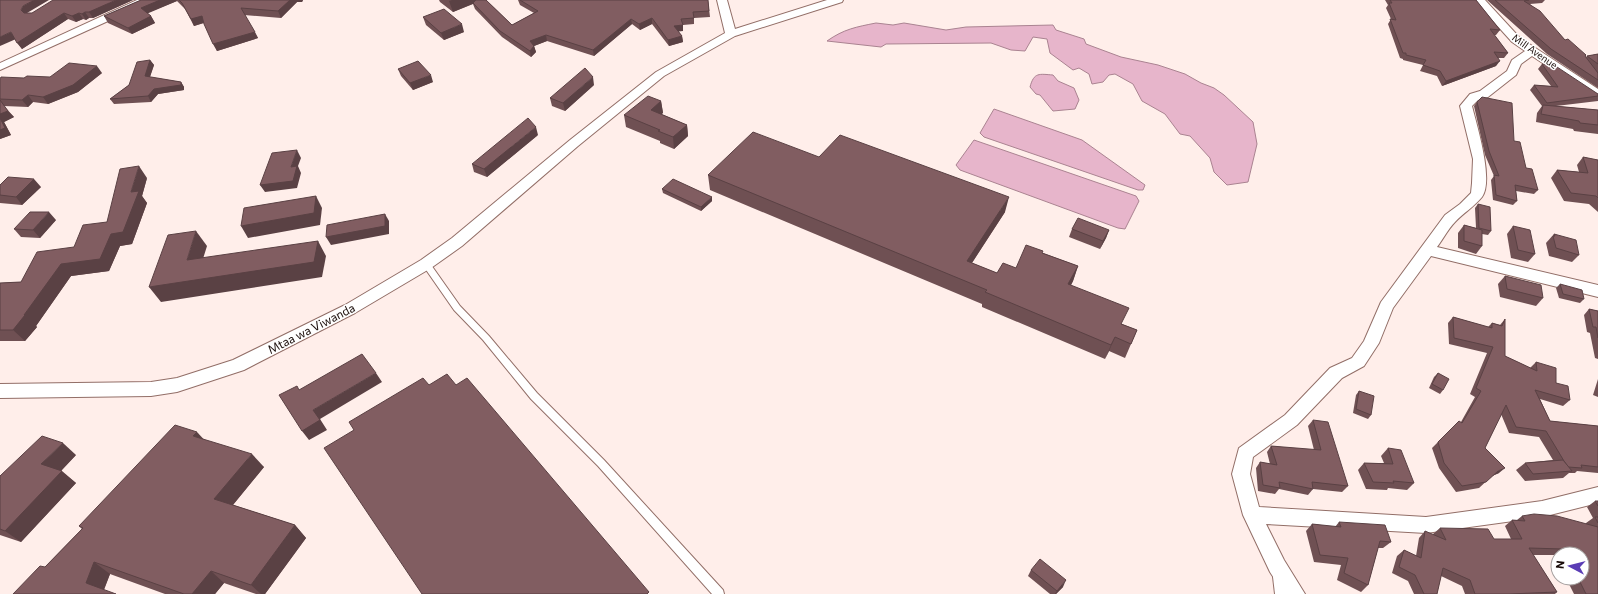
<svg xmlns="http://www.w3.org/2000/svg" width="1598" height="594" font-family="Commissioner,sans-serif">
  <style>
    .water { fill: #e7b5cb; stroke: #aa8391 }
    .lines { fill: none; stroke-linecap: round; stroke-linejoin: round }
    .service-casing { stroke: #926e67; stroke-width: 2 }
    .minor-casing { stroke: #926e67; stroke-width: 2 }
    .service { fill: #fff; fill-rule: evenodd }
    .minor { fill: #fff; fill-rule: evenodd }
    .wall { fill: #6f5053 }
    .shaded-wall { fill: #5a4144 }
    .building { fill: #815d61; stroke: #5a4144 }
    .labels { text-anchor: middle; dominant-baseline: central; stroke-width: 3; stroke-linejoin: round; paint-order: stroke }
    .far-street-label { font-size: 10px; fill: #1a0d0a; stroke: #fff }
    .street-label { font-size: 12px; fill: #1a0d0a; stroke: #fff }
  </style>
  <rect width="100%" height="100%" fill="#ffeeea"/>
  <g class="water">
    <path d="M876 23 893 25 904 23 946 30 966 27 1053 25 1056 30 1084 39 1086 44 1121 57 1158 65 1185 74 1201 83 1214 88 1224 95 1253 122 1257 144 1248 182 1227 185 1214 172 1210 158 1190 136 1180 134 1165 114 1142 101 1133 84 1115 74 1109 75 1103 82 1092 84 1089 74 1079 68 1073 70 1050 53 1047 39 1033 37 1025 51 1011 50 991 43 886 44 881 47 827 41C844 29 856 27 876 23Z"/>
    <path d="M1053 75 1058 81 1074 88 1079 100 1075 109 1053 111 1040 95 1036 94 1030 87C1034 72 1039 74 1053 75Z"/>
    <path d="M994 109 1082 140 1145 185 1143 190H1138L984 137 980 133Z"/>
    <path d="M974 140 1136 196 1139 201 1125 229 1118 228 960 170 956 165Z"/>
  </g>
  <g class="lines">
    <g class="service-casing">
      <g id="service">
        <path d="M426 261 429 262 460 306 489 336 537 393 604 460 723 590 724 594H712L598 466 531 399 483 340 454 310 422 264Z"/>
        <path d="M1278 572 1282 574 1285 594H1275L1273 577 1274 574Z"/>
      </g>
    </g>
    <g class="minor-casing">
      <g id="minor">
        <path d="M137 0H151L150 2 0 70V63Z"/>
        <path d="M717 0H727L735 29 827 0H843L842 2 735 36 664 76 578 146 462 246 431 268 355 313 244 370 177 392 151 396 0 398V384L151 382 177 378 233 360 345 305 421 260 452 238 570 140 656 72 725 33Z"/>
        <path d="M1474 0H1485L1520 38 1598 89V98L1594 97 1532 56 1521 64 1516 75 1488 97 1478 100 1472 106C1477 126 1494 180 1482 197 1474 207 1463 213 1455 222 1448 229 1443 239 1437 247L1598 285V297L1431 256 1393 308 1379 343 1364 366 1342 378 1297 425 1253 457 1250 474 1259 507 1426 517 1542 501 1598 487V503L1542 517 1426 533 1266 524 1284 560 1305 594H1284L1270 572 1243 515 1232 474 1239 448 1285 415 1330 368 1352 358 1364 341 1381 302 1445 215 1460 204 1471 193 1472 183 1473 159 1460 106 1470 94 1480 91 1507 71 1512 60 1525 51 1512 42Z"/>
      </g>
    </g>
    <use href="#service" class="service"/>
    <use href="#minor" class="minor"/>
  </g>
  <g class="wall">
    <path d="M133 0 93 18H89L86 20 83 19 76 22 68 19 22 49 15 39 27 13H32Z"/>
    <path d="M141 0H303L302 2H297L281 18 244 15 258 38 217 51 204 23 194 26 185 9 177 1 147 13 151 16 155 23 132 34 108 23 104 16Z"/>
    <path d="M439 0H486L512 25 534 13 520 5 518 0H708L710 17 694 18V24L683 25V31H678L682 36 683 42 669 46 652 24 640 30 632 24 594 56 547 41 534 46 536 52 531 57 502 37 475 9 473 4 453 12 440 2Z"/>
    <path d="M1385 0H1476L1500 30 1496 35H1494L1508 53 1504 58H1498L1496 66 1442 86 1437 76 1420 71 1423 65 1403 60V59L1400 58 1388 24 1391 19 1386 8 1388 5Z"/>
    <path d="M1487 0H1545L1542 3 1530 4 1565 40 1586 57 1587 56 1598 54V88L1547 54Z"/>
    <path d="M423 17 464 32 444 40 426 25Z"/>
    <path d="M150 60 154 65 150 77 181 82 184 87V90L158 94 151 102 114 104 110 99 129 85Z"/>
    <path d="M1542 64 1598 94V101L1556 106 1598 110V134L1574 131 1573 129 1536 122 1537 113 1542 106 1530 90 1534 85 1551 86 1538 69Z"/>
    <path d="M398 69 433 82 413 90 401 76Z"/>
    <path d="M102 73 78 92 48 104 33 102 28 107 4 106 14 117 4 122 11 135 0 139V79L24 78 50 77Z"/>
    <path d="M594 85 565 111 552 106 550 98Z"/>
    <path d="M661 101 663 113 661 114 687 125 688 136 674 149 660 143V141L626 127 624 115Z"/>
    <path d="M1477 102 1514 141 1526 168 1538 190 1534 194 1516 191 1517 201 1513 205 1493 200 1491 180 1494 176 1485 155 1474 106Z"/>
    <path d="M538 135 487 177 474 172 472 164Z"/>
    <path d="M819 157 1005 212 972 263 997 273 1016 268 1043 253 1078 266 1073 281 1071 285 1122 324 1137 330 1125 358 1109 351 1105 359 982 307V304L710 190 708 175Z"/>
    <path d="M1583 157 1598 160V212L1589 204 1564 201 1551 178 1557 170 1579 172 1577 165Z"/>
    <path d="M147 178 142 196 147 203 132 244 120 246 109 271 71 276 36 326 37 327 25 341H0V283L21 282 74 247 107 222Z"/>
    <path d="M0 185 41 187 22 205 0 203Z"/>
    <path d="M662 189 712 201 701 211 663 193Z"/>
    <path d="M1478 204 1491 231 1488 235 1482 234V246L1476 254 1458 248V233L1464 225 1476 228 1475 208Z"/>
    <path d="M56 220 40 238 21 237 14 229Z"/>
    <path d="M1513 226 1535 254 1528 262 1511 258 1507 234Z"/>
    <path d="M1072 229 1109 230 1106 238 1100 249 1069 237Z"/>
    <path d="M1554 234 1579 255 1572 262 1549 256 1546 243Z"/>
    <path d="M1505 276 1543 298 1536 306 1500 297 1498 284Z"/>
    <path d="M1560 284 1584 299 1580 303 1559 298 1556 288Z"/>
    <path d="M1589 309 1598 311V359L1595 358 1590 333 1587 332 1584 315Z"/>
    <path d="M1453 317 1488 327 1492 323 1500 325 1505 319V356L1530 368 1536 362 1556 383 1570 400 1563 406 1540 399 1550 421 1598 426V473L1577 471 1575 473H1569L1563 478 1525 481 1516 470 1525 463 1553 460 1539 437 1509 433 1501 414 1485 448 1499 473 1492 476 1479 488 1456 492 1439 468 1432 448 1438 442 1461 422 1475 397 1470 394 1487 353 1449 344 1448 323Z"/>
    <path d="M1438 373 1443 390 1440 394 1429 388 1434 377Z"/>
    <path d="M1598 379V397L1593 395Z"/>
    <path d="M1359 391 1371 415 1368 419 1353 413 1356 395Z"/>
    <path d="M1313 420 1348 486 1342 492 1313 489 1308 495 1279 489 1275 494 1258 491 1256 468 1260 462 1270 464 1267 452 1271 446 1314 450 1308 426Z"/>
    <path d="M203 439 264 467 233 505 295 525 306 538 265 594H256L224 583 215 594H165L110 574 104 590 45 567 82 529 79 526Z"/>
    <path d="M1388 448 1414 483 1407 490 1388 488 1387 490 1366 489 1358 470 1364 463H1384L1381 456Z"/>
    <path d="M76 455 61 471 76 483 21 542 0 535V476Z"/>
    <path d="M1595 501H1598V594H1574L1566 578H1582V554H1558V562L1555 555H1533L1557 592 1555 594H1465L1462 586 1441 576 1437 594H1414L1408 581 1392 573 1397 556 1404 550 1416 556 1419 538 1425 531 1433 535V534L1440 528 1494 539H1511L1505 526 1512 520H1517L1522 516 1586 524V523L1593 518 1587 507Z"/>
    <path d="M1339 522 1391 542 1383 548H1378L1368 585 1361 592 1337 580 1341 565 1314 562 1306 531 1312 524 1335 527Z"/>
    <path d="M1031 570 1063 587 1056 594H1050L1028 576Z"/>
  </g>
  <g class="shaded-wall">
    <path d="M34 0H49L27 13 26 17 21 10 23 6Z"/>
    <path d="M116 0H133L93 18 89 12Z"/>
    <path d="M160 0H176L177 1 144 15 141 8Z"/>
    <path d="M290 0H303L302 2H297L281 18 278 11Z"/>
    <path d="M452 0H482L453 12 449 1Z"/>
    <path d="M85 12 89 18 86 20 82 14Z"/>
    <path d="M64 13 68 19 22 49 17 43Z"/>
    <path d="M79 13 83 19 76 22 72 16Z"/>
    <path d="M151 16 155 23 132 34 128 28Z"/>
    <path d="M202 16 206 22 194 26 191 19Z"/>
    <path d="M652 18V24L640 30 639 24Z"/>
    <path d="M631 19 632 24 594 56 593 50Z"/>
    <path d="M462 24 464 32 444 40 441 33Z"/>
    <path d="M683 25V31L675 32 674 26Z"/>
    <path d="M11 32 16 39 0 46V37Z"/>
    <path d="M255 32 258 38 217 51 213 44Z"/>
    <path d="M546 35 547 41 534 46 536 52 531 57 530 51V41Z"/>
    <path d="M682 36 683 42 669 46 668 40Z"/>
    <path d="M150 60 154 65 148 82 145 76Z"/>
    <path d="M1500 61 1496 66 1442 86 1446 81Z"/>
    <path d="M97 66 102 73 78 92 48 104 43 97Z"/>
    <path d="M431 75 433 82 413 90 410 83Z"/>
    <path d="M593 77 594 85 565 111 563 103Z"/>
    <path d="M181 82 184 87V90L158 94 151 102 148 96 154 89Z"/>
    <path d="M28 95 33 102 28 107 22 100Z"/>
    <path d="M661 101 663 113 652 121 651 110Z"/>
    <path d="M8 111 14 117 4 122 11 135 0 139V114Z"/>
    <path d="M687 125 688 136 674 149 673 137Z"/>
    <path d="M536 127 538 135 487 177 484 169Z"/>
    <path d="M297 150 301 158 298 166 301 173 297 188 265 192 260 185 291 167Z"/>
    <path d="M139 166 147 178 142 196 147 203 132 244 120 246 109 271 71 276 36 326 37 327 25 341 13 330 61 264 111 234 131 192Z"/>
    <path d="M34 179 41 187 22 205 16 197Z"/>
    <path d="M316 196 322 208 320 225 248 238 241 226Z"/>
    <path d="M712 197V201L701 211V207Z"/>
    <path d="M1009 197 1005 212 964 275 967 261Z"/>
    <path d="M49 212 56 220 40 238 33 230Z"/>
    <path d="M385 214 389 221V234L331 245 326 237Z"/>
    <path d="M1109 230 1106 238 1100 249 1103 241Z"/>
    <path d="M196 231 207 246 198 275 187 260Z"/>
    <path d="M318 241 326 256 322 277 161 302 149 287Z"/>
    <path d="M1078 266 1073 281 1064 298 1068 284Z"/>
    <path d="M1115 337 1109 351 1105 359 1111 345Z"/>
    <path d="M376 373 382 382 320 419 327 430 309 440 302 431 313 410Z"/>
    <path d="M197 432 209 445 193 436Z"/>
    <path d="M63 443 76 455 56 476 41 464Z"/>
    <path d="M252 454 264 467 227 512 214 499Z"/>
    <path d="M1505 468 1499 473 1492 476 1498 471Z"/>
    <path d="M62 471 76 483 21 542 5 531Z"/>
    <path d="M295 525 306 538 265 594H261L251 585Z"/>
    <path d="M94 562 110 574 102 594 86 583Z"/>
    <path d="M211 571 224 583 215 594H192Z"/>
    <path d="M1066 580 1063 587 1056 594H1055L1057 591Z"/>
  </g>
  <g class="building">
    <path d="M0 0H34L23 6 21 10 24 13H32L53 0H116L89 12H85L82 14 79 13 72 16 64 13 17 43 11 32 0 37Z"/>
    <path d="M141 0H160L141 8 151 16 128 28 104 16Z"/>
    <path d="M179 0H290L278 11 241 8 255 32 213 44 204 24 202 16 191 19 182 3Z"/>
    <path d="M476 0H486L512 25 538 11 520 0H708L709 11 693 12 694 18 681 19 683 25 674 26 682 36 668 40 652 18 639 24 631 19 593 50 546 35 530 41 534 46 530 51 500 31 473 3Z"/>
    <path d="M1390 0H1476L1500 30 1490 29 1508 53 1494 52 1500 61 1446 81 1440 71 1423 65 1426 60 1406 55V53H1403L1390 19 1396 20 1389 3H1392Z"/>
    <path d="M1495 0H1529L1524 1 1540 11 1565 40 1568 39 1586 55 1585 56 1598 73V80L1551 49Z"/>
    <path d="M444 9 462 24 441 33 423 17Z"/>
    <path d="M1598 54V64L1587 56Z"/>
    <path d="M150 60 145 76 181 82V85L154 89 148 96 110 99 129 85 137 62Z"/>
    <path d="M418 61 431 75 410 83 398 69Z"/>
    <path d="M69 63 97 66 73 85 43 97 28 95 22 100 0 99V79L1 77 24 78 27 76 50 77Z"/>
    <path d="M1542 64 1554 65 1598 94V96L1547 103 1534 85 1558 87Z"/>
    <path d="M585 68 593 77 563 103 550 98Z"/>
    <path d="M648 96 661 101 651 110 687 125 673 137 658 131 660 130 624 115Z"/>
    <path d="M1482 97 1512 103 1514 141 1520 142 1526 168 1532 169 1538 190 1515 185 1517 201 1496 195 1494 175 1499 176 1489 151 1477 102Z"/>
    <path d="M0 100 8 111 0 114Z"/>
    <path d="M1543 105 1598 110V125L1580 123 1579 121 1541 114Z"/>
    <path d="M0 118 5 128 0 130Z"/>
    <path d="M528 118 536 127 484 169 472 164Z"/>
    <path d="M753 132 819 157 840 135 1009 197 967 261 997 273 1003 263 1016 268 1026 245 1043 251 1042 253 1078 266 1068 284 1129 308 1121 324 1137 330 1131 344 1115 337 1111 345 985 292 987 290 708 175Z"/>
    <path d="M297 150 291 167 297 166 293 181 260 185 272 153Z"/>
    <path d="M1583 157 1598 160V198L1596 196 1571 193 1557 170 1588 173Z"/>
    <path d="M139 166 131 192 139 191 123 232 111 234 100 259 61 264 24 315H25L13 330H0V283L21 282 37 252 74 247 83 225 107 222 120 169Z"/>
    <path d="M8 177 34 179 16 197 0 195V185Z"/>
    <path d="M673 179 712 197 701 207 662 189Z"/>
    <path d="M316 196 314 213 241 226 244 208Z"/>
    <path d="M1478 204 1490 207 1491 231 1479 228Z"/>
    <path d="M30 212H49L33 230 14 229Z"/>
    <path d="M385 214V226L326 237 327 225Z"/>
    <path d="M1078 218 1109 230 1103 241 1072 229Z"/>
    <path d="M1464 225 1482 230V246L1464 241Z"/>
    <path d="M1513 226 1530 230 1535 254 1518 250Z"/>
    <path d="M196 231 187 260 318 241 314 262 149 287 168 235Z"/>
    <path d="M1554 234 1576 240 1579 255 1556 248 1553 236H1555Z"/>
    <path d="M1505 276 1541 285 1543 298 1507 289Z"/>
    <path d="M1560 284 1582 290 1584 299 1563 294Z"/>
    <path d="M1589 309 1598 311V338L1596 327H1593Z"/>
    <path d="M1453 317 1492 328V323L1502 326 1505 319V356L1537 371 1536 362 1556 368V383L1568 386 1570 400 1535 390 1550 421 1598 426V467L1581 465 1582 468 1568 467 1564 461 1546 431 1516 427 1506 405 1485 448 1505 468 1498 471 1486 482 1462 486 1444 463 1438 442 1459 421 1462 423 1481 391 1476 388 1493 347 1454 338Z"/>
    <path d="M362 354 376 373 313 410 320 420 302 431 279 395 297 386 299 390Z"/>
    <path d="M1438 373 1449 379 1443 390 1432 384Z"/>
    <path d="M447 374 456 385 467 378 649 592 647 594H422L324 448 354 430 349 422 423 378 429 385Z"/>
    <path d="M1359 391 1374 396 1371 415 1356 409Z"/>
    <path d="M1313 420 1328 422 1348 486 1312 482 1313 489 1279 482 1280 488 1263 485 1260 462 1277 465 1271 446 1321 450Z"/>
    <path d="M175 425 197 432 193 436 252 454 214 499 295 525 251 585 211 571 192 594H184L94 562 86 583 116 594H13L40 566 45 567 83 528 79 526Z"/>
    <path d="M42 436 63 443 41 464 62 471 5 531 0 529V476Z"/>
    <path d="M1388 448 1401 450 1414 483 1393 481 1394 483 1373 482 1364 463 1393 464Z"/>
    <path d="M1563 460 1572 471 1533 474 1525 463Z"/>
    <path d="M1595 501H1598V506Z"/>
    <path d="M1534 514 1557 516 1598 527V594H1586L1578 578H1582V554H1566L1563 549 1529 548 1557 592 1509 594H1475L1470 580 1443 568 1437 594H1424L1415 575 1399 567 1404 550 1421 558 1425 531 1446 540 1440 528 1488 529 1494 539H1522L1512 520 1525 521 1522 516Z"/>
    <path d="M1595 517H1598V523Z"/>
    <path d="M1339 522 1385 525 1391 542 1380 541 1368 585 1344 573 1348 558 1320 555 1312 524 1341 527Z"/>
    <path d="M1040 559 1066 580 1057 591 1031 570Z"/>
  </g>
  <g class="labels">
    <g class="far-street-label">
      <text transform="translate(1535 51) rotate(35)">Mill Avenue</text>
    </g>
    <g class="street-label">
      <text transform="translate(311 328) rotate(-27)">Mtaa wa Viwanda</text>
    </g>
  </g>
  <g transform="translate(1570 566) rotate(277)"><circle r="19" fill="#ffffff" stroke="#a39e9d"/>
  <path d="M0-3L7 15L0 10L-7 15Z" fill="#5b3db5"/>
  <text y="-6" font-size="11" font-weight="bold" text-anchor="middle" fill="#1a0d0a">N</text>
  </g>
</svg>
